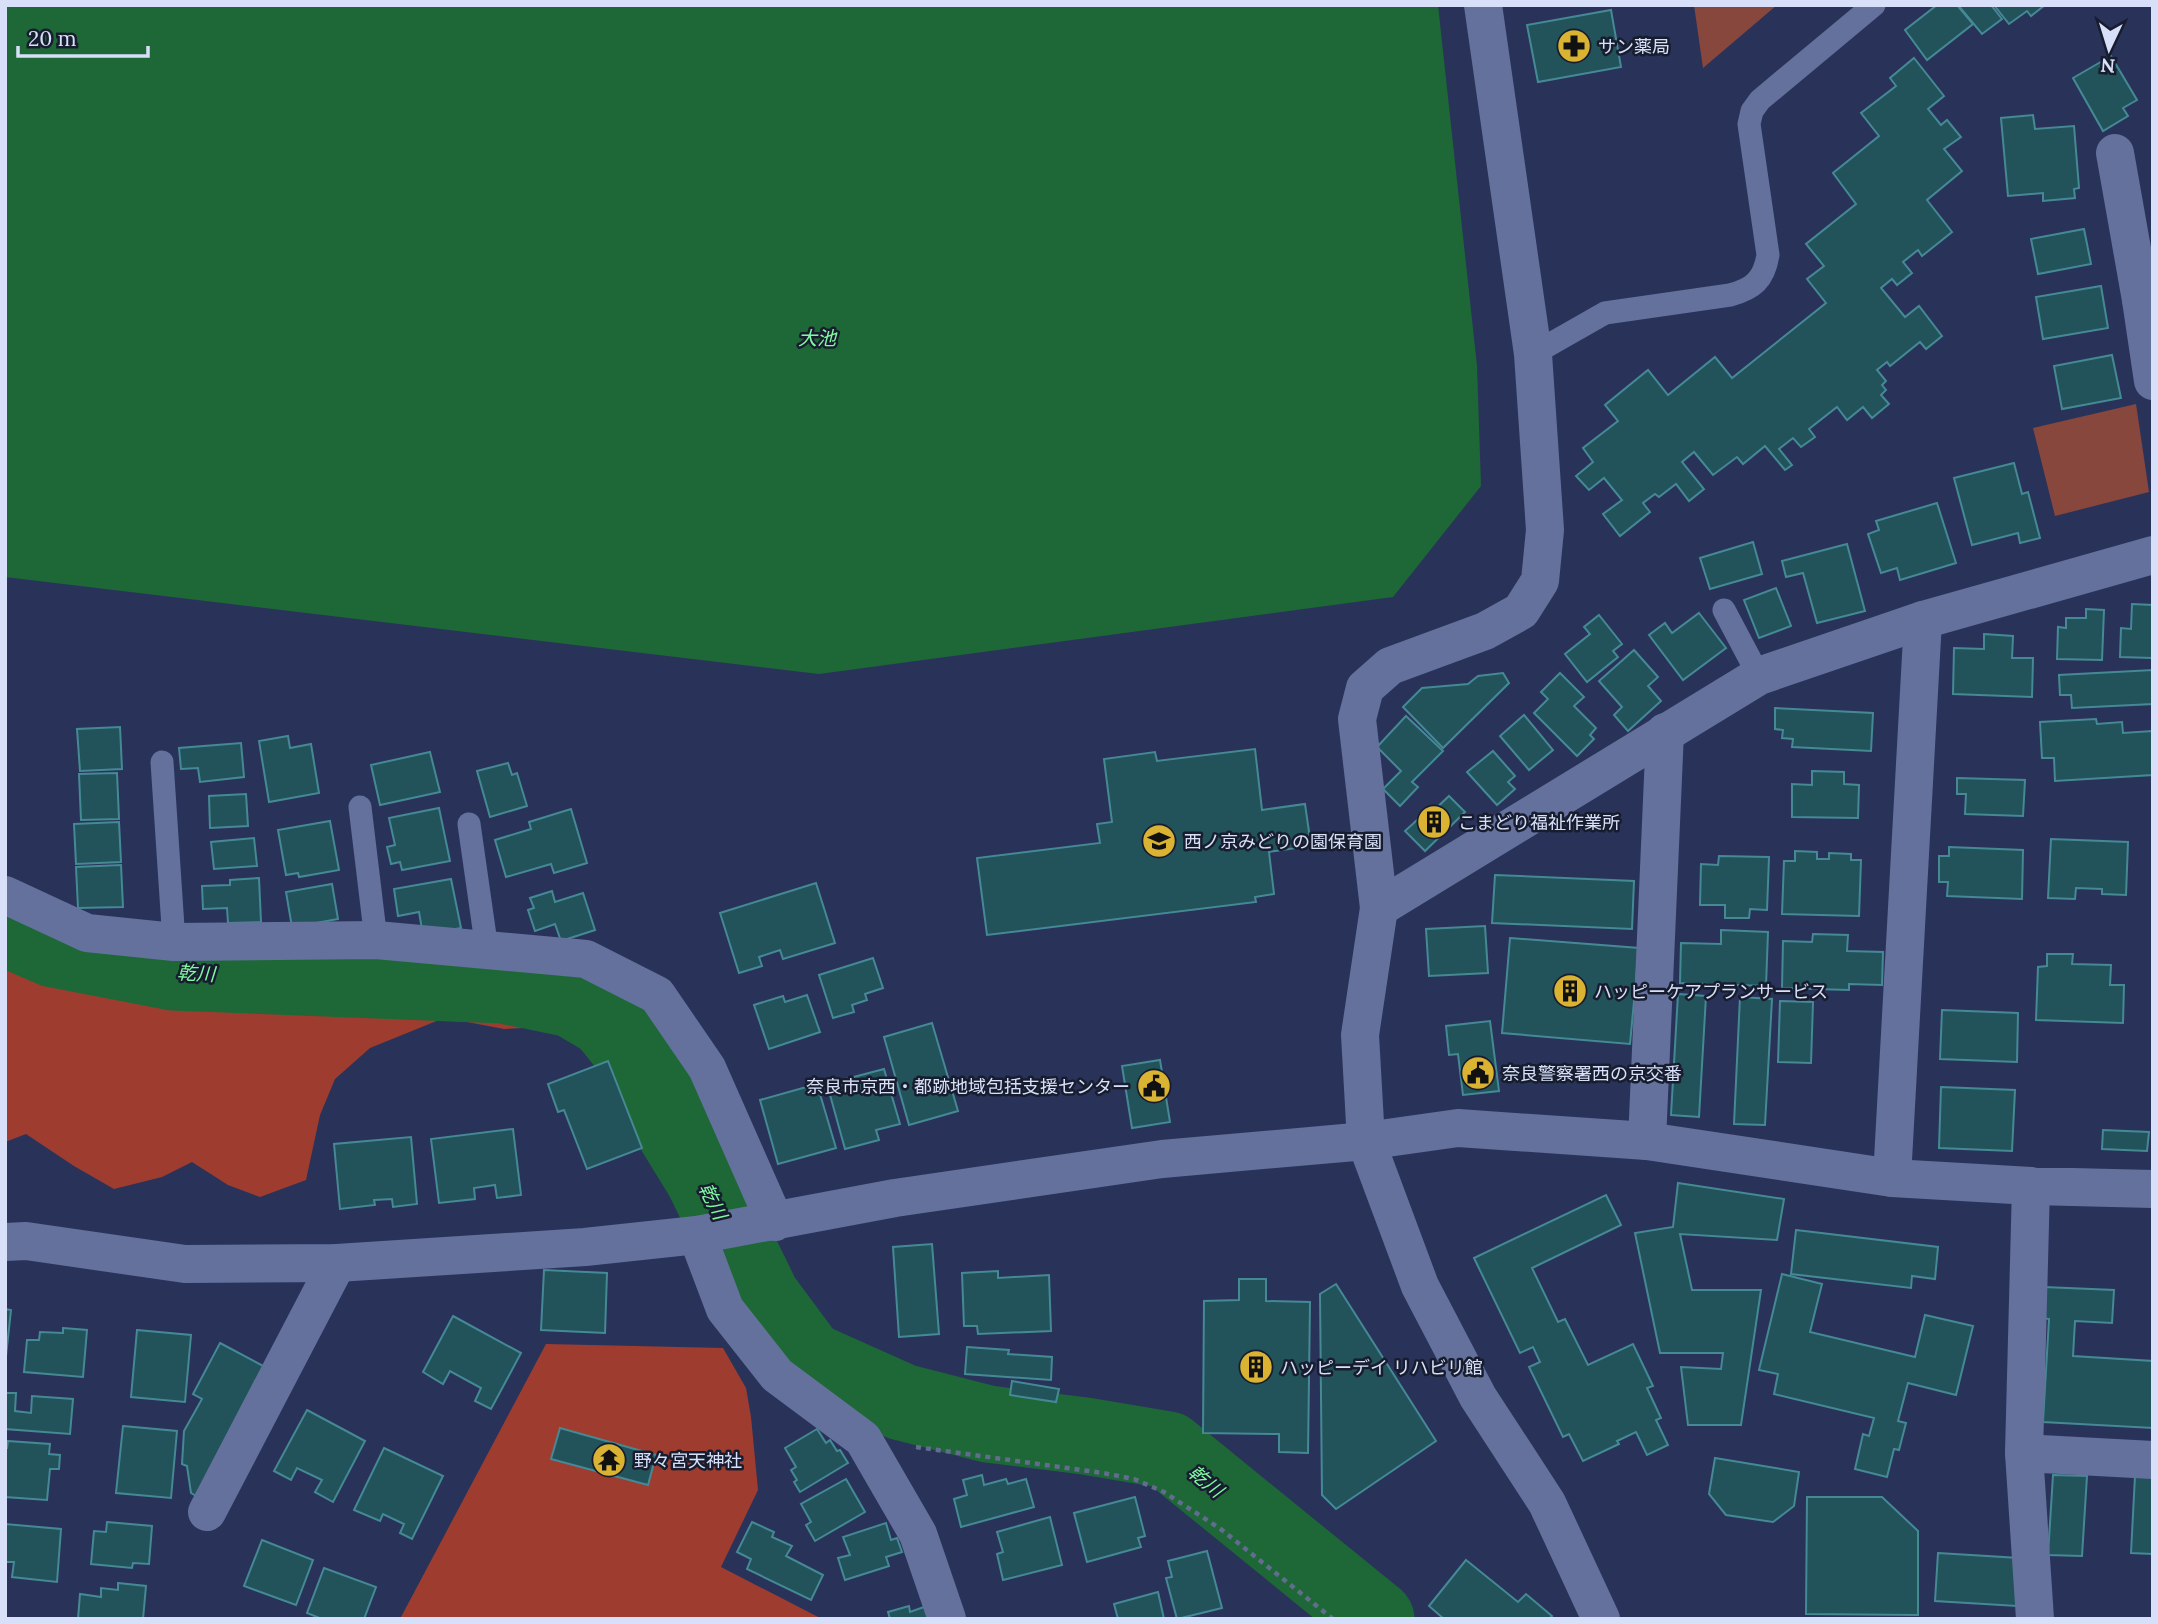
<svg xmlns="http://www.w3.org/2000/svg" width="2158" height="1624" font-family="Lora,'Noto Sans JP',serif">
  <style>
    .green { fill: #88473c }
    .forest { fill: #9e3d2f }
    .water { fill: #1e6837 }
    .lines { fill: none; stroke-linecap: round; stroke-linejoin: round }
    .river { stroke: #1e6837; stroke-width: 77 }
    .building { fill: #22525a; stroke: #458995; stroke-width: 2 }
    .path { stroke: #626c8e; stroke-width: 4.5; stroke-dasharray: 5 5; stroke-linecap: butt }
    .service { stroke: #64719d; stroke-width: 23 }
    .minor { stroke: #64719d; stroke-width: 38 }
    .tertiary { stroke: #64719d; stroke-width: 38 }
    .labels { text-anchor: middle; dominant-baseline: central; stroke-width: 5; stroke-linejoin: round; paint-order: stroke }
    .poi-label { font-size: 18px; fill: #d7e0f8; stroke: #171d2e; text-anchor: start }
    .water-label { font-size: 19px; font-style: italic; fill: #81f9a2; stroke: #171d2e }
  </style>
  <rect width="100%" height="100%" fill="#29335a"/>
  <g class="green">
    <path d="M1694 5H1777L1703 68Z"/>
    <path d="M2136 404 2149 492 2055 516 2033 428Z"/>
  </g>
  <g class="forest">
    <path d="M5 944C60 960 115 974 172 980 267 990 363 984 459 989 489 991 519 996 549 1001L560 1013 544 1027 504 1029 467 1022 439 1020 370 1048 335 1079 320 1115 306 1180 260 1197 228 1185 192 1162 162 1177 114 1189 74 1166 26 1134 5 1142Z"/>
    <path d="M546 1344 723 1348 746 1388 751 1417 758 1490 721 1567 822 1619H400Z"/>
  </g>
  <path class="water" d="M5 5H1438L1477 366 1481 486 1393 597 819 674 5 577Z"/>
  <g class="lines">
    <path class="river" d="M5 928 54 949 173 972 503 985 572 999 606 1019 644 1066 671 1125 703 1177 762 1298 808 1360 902 1402 988 1424 1085 1436 1168 1450 1376 1619"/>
  </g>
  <g class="building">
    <path d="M1937 5H1957L1973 24 1927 60 1905 30Z"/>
    <path d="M1958 5H1991L2002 19 1982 34Z"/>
    <path d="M1994 5H2045L2031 16 2027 11 2009 24Z"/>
    <path d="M1611 10 1621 67 1538 82 1527 25Z"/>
    <path d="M2111 56 2137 100 2123 108 2128 116 2103 131 2073 78Z"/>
    <path d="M1914 58 1944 96 1928 109 1941 125 1947 120 1961 137 1944 149 1962 171 1927 200 1952 232 1922 256 1918 250 1903 262 1912 273 1897 285 1892 279 1881 288 1905 317 1919 306 1942 336 1926 349 1920 342 1890 366 1887 362 1877 370 1886 381 1882 385 1886 390 1881 395 1889 404 1872 418 1863 407 1847 420 1837 407 1809 429 1815 437 1801 447 1793 438 1779 449 1792 465 1785 470 1765 446 1743 464 1737 457 1713 475 1694 452 1682 462 1704 489 1689 501 1676 484 1659 497 1655 494 1643 503 1650 512 1620 536 1603 514 1622 500 1604 478 1589 490 1576 476 1593 462 1583 448 1618 421 1605 405 1648 370 1668 395 1715 357 1732 378 1826 303 1807 279 1824 266 1806 244 1856 204 1833 173 1879 136 1861 113 1896 86 1890 78Z"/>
    <path d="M2033 115 2035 129 2074 126 2079 188 2074 189 2075 198 2043 201V193L2008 196 2001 118Z"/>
    <path d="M2084 229 2091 264 2038 274 2031 239Z"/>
    <path d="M2101 286 2108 328 2043 339 2036 297Z"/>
    <path d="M2112 355 2121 398 2062 409 2054 366Z"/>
    <path d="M2014 463 2022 494 2028 492 2040 538 2020 543 2018 533 1972 545 1954 478Z"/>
    <path d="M1937 503 1956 563 1900 580 1897 568 1881 573 1868 534 1879 530 1876 521Z"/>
    <path d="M1753 542 1762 574 1710 589 1700 558Z"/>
    <path d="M1847 544 1865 611 1817 623 1803 573 1786 577 1782 561Z"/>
    <path d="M1776 588 1791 626 1759 638 1744 600Z"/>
    <path d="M2132 604 2153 605 2152 658 2120 657 2121 628 2131 629Z"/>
    <path d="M2086 609 2104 610 2102 660 2057 659 2058 627 2066 628V618H2086Z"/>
    <path d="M1699 613 1726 648 1683 680 1649 635 1665 623 1672 633Z"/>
    <path d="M1599 615 1622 644 1613 651 1618 657 1587 682 1565 654 1590 634 1584 627Z"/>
    <path d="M1984 634 2013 636 2012 658H2033L2032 697 1953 694 1954 648 1984 649Z"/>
    <path d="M1634 650 1658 677 1648 686 1661 701 1628 731 1614 715 1622 707 1599 681Z"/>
    <path d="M2153 670V704L2072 708 2071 695H2060L2059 675Z"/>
    <path d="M1503 673 1509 683 1443 748 1403 707 1422 688 1468 684 1478 676Z"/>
    <path d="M1560 673 1584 697 1574 706 1596 728 1590 735 1594 739 1577 756 1534 713 1548 699 1541 692Z"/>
    <path d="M1775 708 1873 713 1871 751 1792 747 1793 739 1782 738 1783 730 1775 729Z"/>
    <path d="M1524 715 1553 750 1529 770 1500 736Z"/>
    <path d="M1406 716 1443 751 1412 782 1418 787 1400 806 1383 789 1401 771 1377 747Z"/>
    <path d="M2096 719 2097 724 2122 722 2123 733 2152 731 2153 775 2055 781 2054 758H2042L2040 722Z"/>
    <path d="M120 727 122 769 80 771 77 729Z"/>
    <path d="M288 736 290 748 311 744 319 793 269 802 259 741Z"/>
    <path d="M241 743 244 777 200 782 198 768 181 769 179 748Z"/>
    <path d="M1255 749 1262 810 1305 804 1311 846 1269 852 1274 894 1255 897 1256 902 987 935 977 858 1100 843 1097 824 1112 822 1104 759 1155 752 1157 761Z"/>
    <path d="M1493 751 1515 776 1508 782 1515 789 1497 805 1467 772Z"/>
    <path d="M430 752 440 792 380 805 371 765Z"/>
    <path d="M508 763 512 775 517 773 527 806 490 817 477 771Z"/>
    <path d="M1812 771 1844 772V784L1859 785 1858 818 1792 817V784L1812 785Z"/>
    <path d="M117 773 119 819 81 820 79 774Z"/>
    <path d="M1957 778 2025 780 2023 816 1965 814 1966 794H1957Z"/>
    <path d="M246 794 248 826 210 828 209 796Z"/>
    <path d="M1449 796 1465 812 1425 851 1405 831 1427 811 1430 814Z"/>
    <path d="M439 808 450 861 402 870 400 862 391 864 387 847 395 845 389 818Z"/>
    <path d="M571 809 587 863 554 873 551 864 506 877 495 840 531 829 529 822Z"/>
    <path d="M330 821 339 870 299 877 298 873 286 875 278 830Z"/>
    <path d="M119 822 121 862 76 864 74 824Z"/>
    <path d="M254 838 257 866 214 869 211 842Z"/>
    <path d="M2051 839 2128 842 2126 895 2102 894V889L2076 888 2075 899 2048 898Z"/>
    <path d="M1949 847 2023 850 2022 899 1947 896 1948 882H1939V856H1949Z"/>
    <path d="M1795 851 1817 852V859H1829V853L1851 854V860H1861L1859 916 1782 914 1784 861H1795Z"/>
    <path d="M1719 856 1769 857 1767 910 1750 909 1749 918H1725V905H1700L1701 864 1718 865Z"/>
    <path d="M121 865 123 907 78 908 76 867Z"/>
    <path d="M1495 875 1634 881 1632 929 1492 923Z"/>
    <path d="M259 878 261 922 228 923 227 908 203 909 202 886 230 885V880Z"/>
    <path d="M451 879 461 928 423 935 419 912 398 916 394 889Z"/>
    <path d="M816 883 835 943 783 959 780 950 759 957 762 966 739 973 720 913Z"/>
    <path d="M332 884 338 919 305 925 293 933 286 892Z"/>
    <path d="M552 891 555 902 583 893 595 930 561 941 555 924 535 931 528 910 534 908 530 898Z"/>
    <path d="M1485 926 1488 973 1429 976 1426 929Z"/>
    <path d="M1721 930 1768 932 1766 986 1680 983 1681 943 1721 944Z"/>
    <path d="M1813 934 1848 935 1847 951 1883 952 1882 985 1849 984V990L1782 988 1783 941 1812 942Z"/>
    <path d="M1510 938 1639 948 1630 1044 1502 1033Z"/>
    <path d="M2047 954H2073L2072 964 2111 965 2110 985H2124L2123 1023 2036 1020 2038 967 2047 966Z"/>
    <path d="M873 958 883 988 865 994 867 1000 852 1005 854 1012 833 1018 819 975Z"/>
    <path d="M1678 994 1706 996 1699 1117 1671 1115Z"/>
    <path d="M807 995 820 1032 769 1049 754 1005 783 996 785 1002Z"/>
    <path d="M1740 997 1772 999 1765 1125 1734 1124Z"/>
    <path d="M1780 1001 1813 1002 1811 1063 1778 1062Z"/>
    <path d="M1942 1010 2018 1013 2017 1062 1940 1059Z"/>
    <path d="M1490 1021 1499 1091 1463 1095 1458 1054 1449 1055 1446 1026Z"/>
    <path d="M932 1023 958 1111 909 1125 884 1037Z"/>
    <path d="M1160 1060 1170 1122 1132 1128 1122 1066Z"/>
    <path d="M608 1061 642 1148 587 1169 564 1110 558 1112 548 1084Z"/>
    <path d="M884 1069 900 1124 876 1130 879 1140 845 1149 827 1084Z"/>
    <path d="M817 1084 836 1148 778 1164 760 1100Z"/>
    <path d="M1941 1087 2015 1090 2012 1151 1939 1148Z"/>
    <path d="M513 1129 521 1195 497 1198 495 1185 474 1188 475 1199 439 1203 431 1139Z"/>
    <path d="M2103 1130 2149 1132 2147 1151 2102 1149Z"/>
    <path d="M411 1137 417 1204 393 1207 392 1199 374 1200 375 1205 340 1209 334 1144Z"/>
    <path d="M1678 1183 1784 1199 1777 1240 1680 1234 1692 1290H1761L1741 1425H1688L1681 1367 1721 1369 1723 1353H1660L1635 1233 1673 1227Z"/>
    <path d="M1606 1195 1621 1225 1532 1268 1558 1322 1565 1319 1588 1365 1633 1344 1653 1386 1647 1388 1661 1418 1656 1420 1668 1445 1647 1455 1636 1432 1617 1441 1619 1444 1583 1461 1569 1434 1563 1437 1529 1367 1540 1362 1533 1347 1520 1353 1474 1258Z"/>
    <path d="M1796 1230 1938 1247 1935 1279 1912 1276 1911 1288 1791 1274Z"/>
    <path d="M932 1244 939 1334 899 1337 893 1247Z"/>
    <path d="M544 1270 607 1273 605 1333 541 1330Z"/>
    <path d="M998 1271V1278L1049 1275 1051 1331 978 1334 977 1326H964L962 1273Z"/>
    <path d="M1782 1274 1822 1284 1810 1332 1915 1357 1925 1315 1973 1326 1956 1395 1908 1383 1898 1421 1906 1423 1899 1450 1894 1449 1887 1477 1855 1469 1863 1434 1869 1436 1874 1418 1774 1394 1778 1374 1759 1370Z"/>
    <path d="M1239 1279H1266V1301L1310 1302 1308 1453 1279 1452V1434L1203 1433 1204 1301 1239 1300Z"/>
    <path d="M1336 1284 1436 1441 1336 1509 1322 1495 1320 1294Z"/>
    <path d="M2044 1287 2114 1290 2112 1323 2075 1321 2073 1356 2153 1361V1428L2043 1422 2049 1319 2042 1318Z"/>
    <path d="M5 1309 11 1310 6 1356H5Z"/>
    <path d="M453 1316 521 1353 491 1409 475 1401 481 1388 450 1371 443 1384 423 1372Z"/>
    <path d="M63 1328 87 1330 83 1377 24 1372 27 1340H39L40 1332 63 1333Z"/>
    <path d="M137 1330 191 1335 185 1402 131 1397Z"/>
    <path d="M220 1343 267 1368 203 1500 191 1493 187 1466 182 1464 184 1431 202 1399 193 1394Z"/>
    <path d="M967 1347 1009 1350 1008 1354 1052 1357 1051 1380 965 1374Z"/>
    <path d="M1012 1381 1059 1389 1056 1402 1010 1395Z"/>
    <path d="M5 1393H16L15 1411 31 1413 32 1396 73 1399 70 1434 5 1429Z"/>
    <path d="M307 1410 365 1441 333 1502 315 1492 322 1480 297 1468 291 1480 274 1471Z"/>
    <path d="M123 1426 177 1431 171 1498 116 1493Z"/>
    <path d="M560 1428 656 1455 648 1485 551 1459Z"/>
    <path d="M817 1429 826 1443 830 1440 837 1451 840 1450 848 1463 800 1492 794 1482 797 1480 791 1470 796 1467 785 1448Z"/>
    <path d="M8 1441 50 1444 49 1454 60 1455 59 1469H50L47 1500 5 1497V1448H7Z"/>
    <path d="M384 1448 443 1476 412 1539 400 1533 404 1524 383 1514 380 1521 354 1510Z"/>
    <path d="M1715 1458 1799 1472 1794 1506 1773 1522 1726 1515 1709 1494Z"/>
    <path d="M982 1475 984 1485 1006 1479 1008 1484 1026 1479 1034 1507 961 1527 954 1499 967 1495 963 1480Z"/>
    <path d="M2053 1475 2087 1476 2082 1556 2048 1555Z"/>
    <path d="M2135 1476 2153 1477V1554L2131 1553Z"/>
    <path d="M846 1479 865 1512 815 1541 806 1525 811 1522 801 1504Z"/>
    <path d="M1135 1497 1145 1536 1138 1538 1141 1547 1087 1562 1074 1513Z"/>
    <path d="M1807 1497H1882L1918 1531V1615L1806 1614Z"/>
    <path d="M1050 1517 1062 1565 1003 1580 997 1554 1003 1552 997 1532Z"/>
    <path d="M107 1522 152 1526 149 1564 133 1563 132 1568 91 1564 94 1531 106 1532Z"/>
    <path d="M752 1522 774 1532 772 1537 792 1546 786 1556 823 1575 811 1600 747 1569 751 1559 737 1552Z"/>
    <path d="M886 1523 891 1540 897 1538 902 1552 886 1557 889 1566 845 1580 838 1558 850 1555 843 1537Z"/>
    <path d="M5 1524 61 1529 57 1582 12 1577 14 1562H5Z"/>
    <path d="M262 1540 313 1560 296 1605 244 1586Z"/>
    <path d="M1207 1551 1222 1608 1177 1619 1166 1578 1172 1577 1168 1561Z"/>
    <path d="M1938 1553 2019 1558 2017 1606 1935 1601Z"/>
    <path d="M1466 1560 1518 1602 1526 1594 1552 1616 1549 1619H1444L1429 1606Z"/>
    <path d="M324 1568 376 1587 364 1619H322L307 1613Z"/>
    <path d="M118 1583 146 1586 143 1619H78L80 1594 101 1597V1588L118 1590Z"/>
    <path d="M1158 1592 1164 1619H1118L1114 1604Z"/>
    <path d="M909 1606 910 1612 924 1607 935 1619H890L888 1612Z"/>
  </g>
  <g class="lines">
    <path class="path" d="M916 1447 1103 1473 1134 1479 1164 1492 1222 1530 1333 1619"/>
    <g class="service">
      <path d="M1533 354 1605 313 1730 295C1753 289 1764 280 1768 255L1749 124 1752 111 1760 100 1874 5"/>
      <path d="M1724 610 1759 676"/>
      <path d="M162 762 174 942"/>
      <path d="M360 807 376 940"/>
      <path d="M469 824 487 950"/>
    </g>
    <g class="minor">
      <path d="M2115 153 2141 300"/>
      <path d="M2153 294 2141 300 2153 381"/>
      <path d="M5 895 87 933 174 942 376 940 586 959 657 995 707 1068 775 1222"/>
      <path d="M1379 908 1759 676 1923 620 2153 555"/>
      <path d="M1366 1141 1360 1035 1379 908 1357 719 1365 688 1390 666 1485 631 1521 611 1540 581 1545 530 1533 354 1483 5"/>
      <path d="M1647 1141 1665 732"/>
      <path d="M1892 1178 1923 620"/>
      <path d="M2031 1186 2024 1453 2035 1619"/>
      <path d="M697 1235 725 1309 777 1375 863 1439 918 1534 947 1619"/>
      <path d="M2024 1453 2153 1460"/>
      <path d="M207 1512 337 1263"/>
    </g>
    <g class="tertiary">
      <path d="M1366 1141 1420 1286 1478 1397 1547 1503 1601 1619"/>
      <path d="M5 1242 26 1241 185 1264 337 1263 585 1247 697 1235 895 1198 1162 1159 1366 1141 1458 1128 1647 1141 1892 1178 2031 1186 2153 1189"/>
    </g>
  </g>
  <defs>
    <g id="pharmacy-disc" transform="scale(1.75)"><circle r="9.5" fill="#dab333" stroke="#171d2e"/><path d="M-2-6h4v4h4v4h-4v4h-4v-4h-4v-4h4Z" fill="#111"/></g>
    <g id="building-disc" transform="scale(1.75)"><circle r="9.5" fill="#dab333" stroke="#171d2e"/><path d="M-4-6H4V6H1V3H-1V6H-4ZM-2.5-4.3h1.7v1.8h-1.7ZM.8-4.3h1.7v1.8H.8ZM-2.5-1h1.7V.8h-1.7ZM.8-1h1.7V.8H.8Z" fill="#111"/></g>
    <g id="school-disc" transform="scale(1.75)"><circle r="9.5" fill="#dab333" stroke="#171d2e"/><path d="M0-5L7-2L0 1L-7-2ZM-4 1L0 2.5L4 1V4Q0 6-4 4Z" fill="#111"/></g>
    <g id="civic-disc" transform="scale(1.75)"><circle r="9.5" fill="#dab333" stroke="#171d2e"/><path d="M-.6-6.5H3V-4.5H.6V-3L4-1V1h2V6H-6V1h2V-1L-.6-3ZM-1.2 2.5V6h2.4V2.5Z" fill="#111"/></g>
    <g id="temple-disc" transform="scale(1.75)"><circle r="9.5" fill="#dab333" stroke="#171d2e"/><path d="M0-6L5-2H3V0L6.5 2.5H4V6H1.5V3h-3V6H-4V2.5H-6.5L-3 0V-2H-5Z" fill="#111"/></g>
  </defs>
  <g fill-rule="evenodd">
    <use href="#pharmacy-disc" x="1574" y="46"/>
    <use href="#building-disc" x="1434" y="822"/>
    <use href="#school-disc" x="1159" y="841"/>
    <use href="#building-disc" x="1570" y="991"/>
    <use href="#civic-disc" x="1478" y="1073"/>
    <use href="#civic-disc" x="1154" y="1086"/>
    <use href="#building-disc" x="1256" y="1367"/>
    <use href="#temple-disc" x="609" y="1460"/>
  </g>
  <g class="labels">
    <g class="poi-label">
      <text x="1598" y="46">サン薬局</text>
      <text x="1458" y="822">こまどり福祉作業所</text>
      <text x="1184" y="841">西ノ京みどりの園保育園</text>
      <text x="1594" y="991">ハッピーケアプランサービス</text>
      <text x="1502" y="1073">奈良警察署西の京交番</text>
      <text x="1130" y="1086" text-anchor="end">奈良市京西・都跡地域包括支援センター</text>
      <text x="1280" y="1367">ハッピーデイ リハビリ館</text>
      <text x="634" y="1460">野々宮天神社</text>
    </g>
    <g class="water-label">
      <text x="817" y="338">大池</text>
      <text transform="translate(196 973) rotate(3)">乾川</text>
      <text transform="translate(713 1201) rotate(63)">乾川</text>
      <text transform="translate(1206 1481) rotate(39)">乾川</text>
    </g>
  </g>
  <rect width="2158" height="1624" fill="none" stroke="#d7e0f8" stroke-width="14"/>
  <g transform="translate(2109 49) rotate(184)" stroke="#171d2e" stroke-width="5" paint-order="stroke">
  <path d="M0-5L12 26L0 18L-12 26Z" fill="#d7e0f8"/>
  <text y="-10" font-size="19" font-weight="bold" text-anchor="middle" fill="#d7e0f8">N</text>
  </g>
  <path d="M18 46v10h130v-10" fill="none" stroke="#d7e0f8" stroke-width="3.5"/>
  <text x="28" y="46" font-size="21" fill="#d7e0f8" stroke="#171d2e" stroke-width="5" paint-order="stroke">20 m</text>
</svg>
